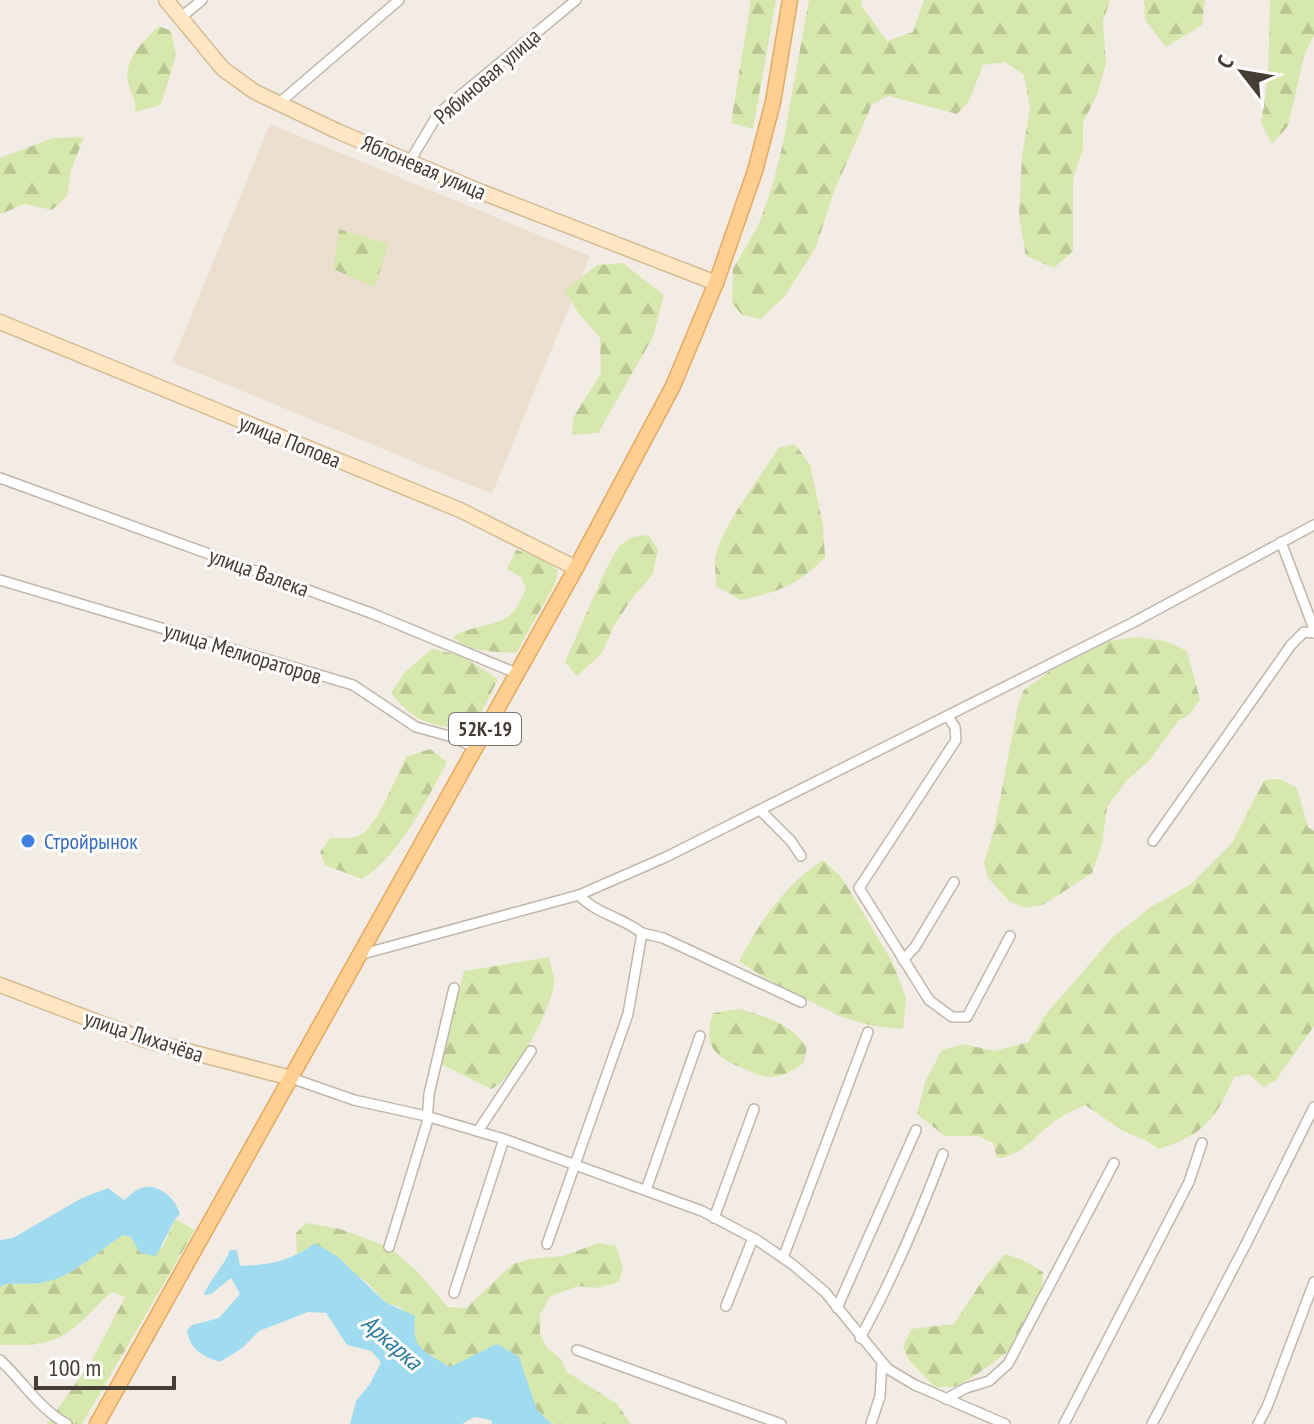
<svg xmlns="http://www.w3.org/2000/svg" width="1314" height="1424" font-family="'PT Sans Narrow',sans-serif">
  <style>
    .education { fill: #ecdfce }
    .forest { fill: url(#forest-firs) }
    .water { fill: #a0dbf0 }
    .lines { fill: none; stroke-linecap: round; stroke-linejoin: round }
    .street-casing { stroke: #c1b6aa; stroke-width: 12 }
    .secondary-casing { stroke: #d6bc96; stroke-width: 17 }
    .primary-casing { stroke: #e4a961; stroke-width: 17 }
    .street { stroke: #fff; stroke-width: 9 }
    .secondary { stroke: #ffe7c3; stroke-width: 14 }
    .primary { stroke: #ffcf92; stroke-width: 14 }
    .shop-dot { fill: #3f7fe0; stroke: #fff; stroke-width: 3 }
    .labels { text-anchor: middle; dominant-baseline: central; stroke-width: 6; stroke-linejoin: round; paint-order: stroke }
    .shield { fill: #fff; stroke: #7d7671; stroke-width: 2 }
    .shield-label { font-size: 20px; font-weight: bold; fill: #453c34 }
    .street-label { font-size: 22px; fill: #453c34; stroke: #fff }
    .shop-label { font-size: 22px; fill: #366cbe; stroke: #fff; text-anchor: start }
    .water-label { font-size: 24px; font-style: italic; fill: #297a99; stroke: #fff }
  </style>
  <defs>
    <pattern id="forest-firs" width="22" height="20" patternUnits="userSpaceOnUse" patternTransform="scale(2)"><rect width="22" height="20" fill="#d6e8ad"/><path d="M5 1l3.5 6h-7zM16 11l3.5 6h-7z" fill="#b9c895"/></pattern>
  </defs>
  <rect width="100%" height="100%" fill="#f3ece5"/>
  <path class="education" d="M270 124 590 256 492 494 172 362Z"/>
  <g class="forest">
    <path d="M751 0H776L753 129 731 123Z"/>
    <path d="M809 0H861L862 7 887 41 913 32 924 0H1110L1103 21 1106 64 1097 95 1083 122V148L1073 180V251L1054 268 1026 256 1019 217 1022 157 1030 108 1024 75 1005 62 983 65 969 101 957 114 889 96 872 104 833 194 816 247 785 296 761 319 742 315 732 303 733 269 758 226 772 187 783 143Z"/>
    <path d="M1144 0H1205L1202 25 1166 47 1145 20Z"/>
    <path d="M1270 0H1314V36L1305 53 1288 126 1272 144 1261 123 1268 79Z"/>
    <path d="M159 26 171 31 176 55 161 105 135 112C137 100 130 93 128 81 124 58 144 41 159 26Z"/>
    <path d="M84 137 71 170 68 195 52 210 25 204 0 214V158L53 138Z"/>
    <path d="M339 229 388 244 375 287 333 269Z"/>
    <path d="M623 263 664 295 653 337 598 433 572 435 573 418 601 373 600 338 579 314 565 290 597 265Z"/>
    <path d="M795 444 810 465 823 525 825 558C794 586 782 591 741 600L716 586C716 577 715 568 715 560 718 530 762 476 778 448Z"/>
    <path d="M648 535 658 549 653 574 630 601 614 626 602 653 577 676 565 662 605 571 619 546 633 537Z"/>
    <path d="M516 550 538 556 558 570 555 584 516 653C498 652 465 652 453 637 472 624 499 628 513 612 519 606 522 596 526 589L521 577 507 569Z"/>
    <path d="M1137 637 1165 641 1187 651 1200 700 1190 714 1179 720 1150 760 1127 780 1107 807 1102 844 1092 873 1043 905 1025 908 1009 901 988 878 984 863 995 825 1018 705 1024 690 1050 671 1109 641Z"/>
    <path d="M432 649 462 656 498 679 475 726C438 730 414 723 391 693L405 672Z"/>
    <path d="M430 749 447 762C425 802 401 854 362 879L325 865 320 852 330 838C341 838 352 840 362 834 376 827 398 773 406 757Z"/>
    <path d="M1280 779 1297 788 1308 827 1314 831V1026L1276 1080 1264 1087 1248 1074 1234 1077C1216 1119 1203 1135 1159 1149L1145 1140 1123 1131 1085 1105C1071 1111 1058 1118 1046 1128 1031 1141 1019 1157 997 1158L993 1143 978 1136H945L917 1114 925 1082 942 1050 964 1044 994 1051 1028 1042 1046 1014 1112 938 1151 907 1191 884 1232 843 1264 780Z"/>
    <path d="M823 860 842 878 893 963 906 998 903 1029 873 1026 839 1016 765 978 739 961C760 922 785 884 823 860Z"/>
    <path d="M549 957C550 965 554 974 554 982 554 1005 512 1083 491 1089L441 1064 464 971Z"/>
    <path d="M740 1009C769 1018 788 1022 807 1047L804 1063C793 1070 782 1078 769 1077 761 1077 752 1072 745 1069 715 1057 702 1047 713 1013Z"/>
    <path d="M175 1219 195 1230 82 1424H47L91 1362 125 1297 112 1292C93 1307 77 1332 53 1340 37 1346 19 1345 2 1345L0 1344V1287L6 1284C18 1283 33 1285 45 1282 73 1277 99 1250 123 1235L131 1237 136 1243 162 1249Z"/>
    <path d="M306 1223 340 1229 389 1247 416 1270 448 1307 466 1308 513 1264 530 1259 563 1256 599 1243 616 1246 623 1268 619 1282 595 1288 578 1286 551 1296 540 1314V1334L547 1348 561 1359 567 1372 617 1404 631 1424H552L537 1410 467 1360 450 1367 418 1348 402 1308 385 1302 366 1281 297 1257 296 1233Z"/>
    <path d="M1005 1254 1023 1260 1043 1272 1042 1287 1009 1351 973 1377 954 1387H935L908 1359 903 1347 911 1329 954 1324 986 1275Z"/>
  </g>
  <g class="water">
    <path d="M108 1188 124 1200C129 1196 135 1190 141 1188 158 1182 176 1199 180 1214L175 1219 156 1256 140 1253 131 1237 123 1235C99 1250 73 1277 45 1282 33 1285 18 1283 6 1284L0 1287V1240L13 1238 80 1199Z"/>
    <path d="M315 1243 338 1257 385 1302 415 1316C411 1350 424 1351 450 1367L497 1344 519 1357 537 1410 552 1424H492L491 1420 474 1417 462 1424H350L356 1401 370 1384 381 1362 371 1351 347 1345 326 1313 308 1312 259 1331 242 1348 220 1362C202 1356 190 1349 187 1330L192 1325 219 1318 240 1294 231 1278 211 1294 204 1295C210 1278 224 1267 230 1250H237L240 1266C269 1265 292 1261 315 1243Z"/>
  </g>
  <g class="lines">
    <g class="street-casing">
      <g id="street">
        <path d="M180 18 202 0"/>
        <path d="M278 104 399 0"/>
        <path d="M410 161 438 114 576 0"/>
        <path d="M0 478 371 613 516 673"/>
        <path d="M1281 542 1314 629"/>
        <path d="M0 580 353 685 416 727 449 736 475 747"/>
        <path d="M948 717 955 727 956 740 859 888 929 1000 952 1017H967L1010 936"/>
        <path d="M760 810 791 841 801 856"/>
        <path d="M1153 841 1291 645 1304 632 1314 633"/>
        <path d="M642 933 663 938 801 1002"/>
        <path d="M359 955 579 895 666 857 1132 623 1314 525"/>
        <path d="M903 960 915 947 954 882"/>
        <path d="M291 1078 354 1100 426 1116 504 1139 702 1211 757 1240 792 1264 825 1292 888 1369 915 1385 1005 1424"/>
        <path d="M478 1131 531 1051"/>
        <path d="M646 1190 700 1036"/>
        <path d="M714 1218 754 1109"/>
        <path d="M547 1244 628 1014 642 933C622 917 596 914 579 895"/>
        <path d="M389 1247 427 1123 429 1094 454 988"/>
        <path d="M783 1258 868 1032"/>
        <path d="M454 1293 504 1139"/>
        <path d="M726 1306 753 1238"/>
        <path d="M837 1308 916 1130"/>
        <path d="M860 1338C893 1279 919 1217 943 1154"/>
        <path d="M577 1350 781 1424"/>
        <path d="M0 1360C23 1381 39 1409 67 1424"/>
        <path d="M946 1399 966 1388 989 1381 1008 1364 1114 1163"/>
        <path d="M871 1424 880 1396 882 1363"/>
        <path d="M1064 1424 1189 1182 1202 1143"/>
        <path d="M1152 1424 1246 1244 1314 1107"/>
        <path d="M1258 1424 1267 1407 1314 1282"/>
      </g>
    </g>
    <g class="secondary-casing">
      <g id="secondary">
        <path d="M166 0 223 69 255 92 337 131 479 191 716 283"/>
        <path d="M0 322 460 510 576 568"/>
        <path d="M0 985 145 1040 291 1078"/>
      </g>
    </g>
    <g class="primary-casing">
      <path id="primary" d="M97 1424 576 568 673 386 716 283 755 171 773 102 790 0"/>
    </g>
    <use href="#street" class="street"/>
    <use href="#secondary" class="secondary"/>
    <use href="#primary" class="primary"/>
  </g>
  <circle class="shop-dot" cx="28" cy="841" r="8"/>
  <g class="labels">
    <rect class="shield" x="449" y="713" width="72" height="32" rx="6"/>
    <g class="shield-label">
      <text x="485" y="729">52К-19</text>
    </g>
    <g class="street-label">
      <text transform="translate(487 76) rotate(-41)">Рябиновая улица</text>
      <text transform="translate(424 167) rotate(23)">Яблоневая улица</text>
      <text transform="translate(290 441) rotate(22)">улица Попова</text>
      <text transform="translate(259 572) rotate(20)">улица Валека</text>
      <text transform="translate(243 653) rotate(17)">улица Мелиораторов</text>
      <text transform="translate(144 1036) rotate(18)">улица Лихачёва</text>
    </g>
    <g class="shop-label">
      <text x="44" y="841">Стройрынок</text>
    </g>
    <g class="water-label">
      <text transform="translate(392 1342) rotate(41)">Аркарка</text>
    </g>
  </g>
  <g transform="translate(1242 72) rotate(301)" stroke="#ffffff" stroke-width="6" paint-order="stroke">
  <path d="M0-6L14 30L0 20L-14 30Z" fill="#453c34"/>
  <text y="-12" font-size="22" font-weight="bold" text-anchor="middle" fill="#453c34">С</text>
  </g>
  <path d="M36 1376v12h138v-12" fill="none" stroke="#453c34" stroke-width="4"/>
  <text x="48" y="1376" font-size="24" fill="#453c34" stroke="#ffffff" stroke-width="6" paint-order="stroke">100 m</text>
</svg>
